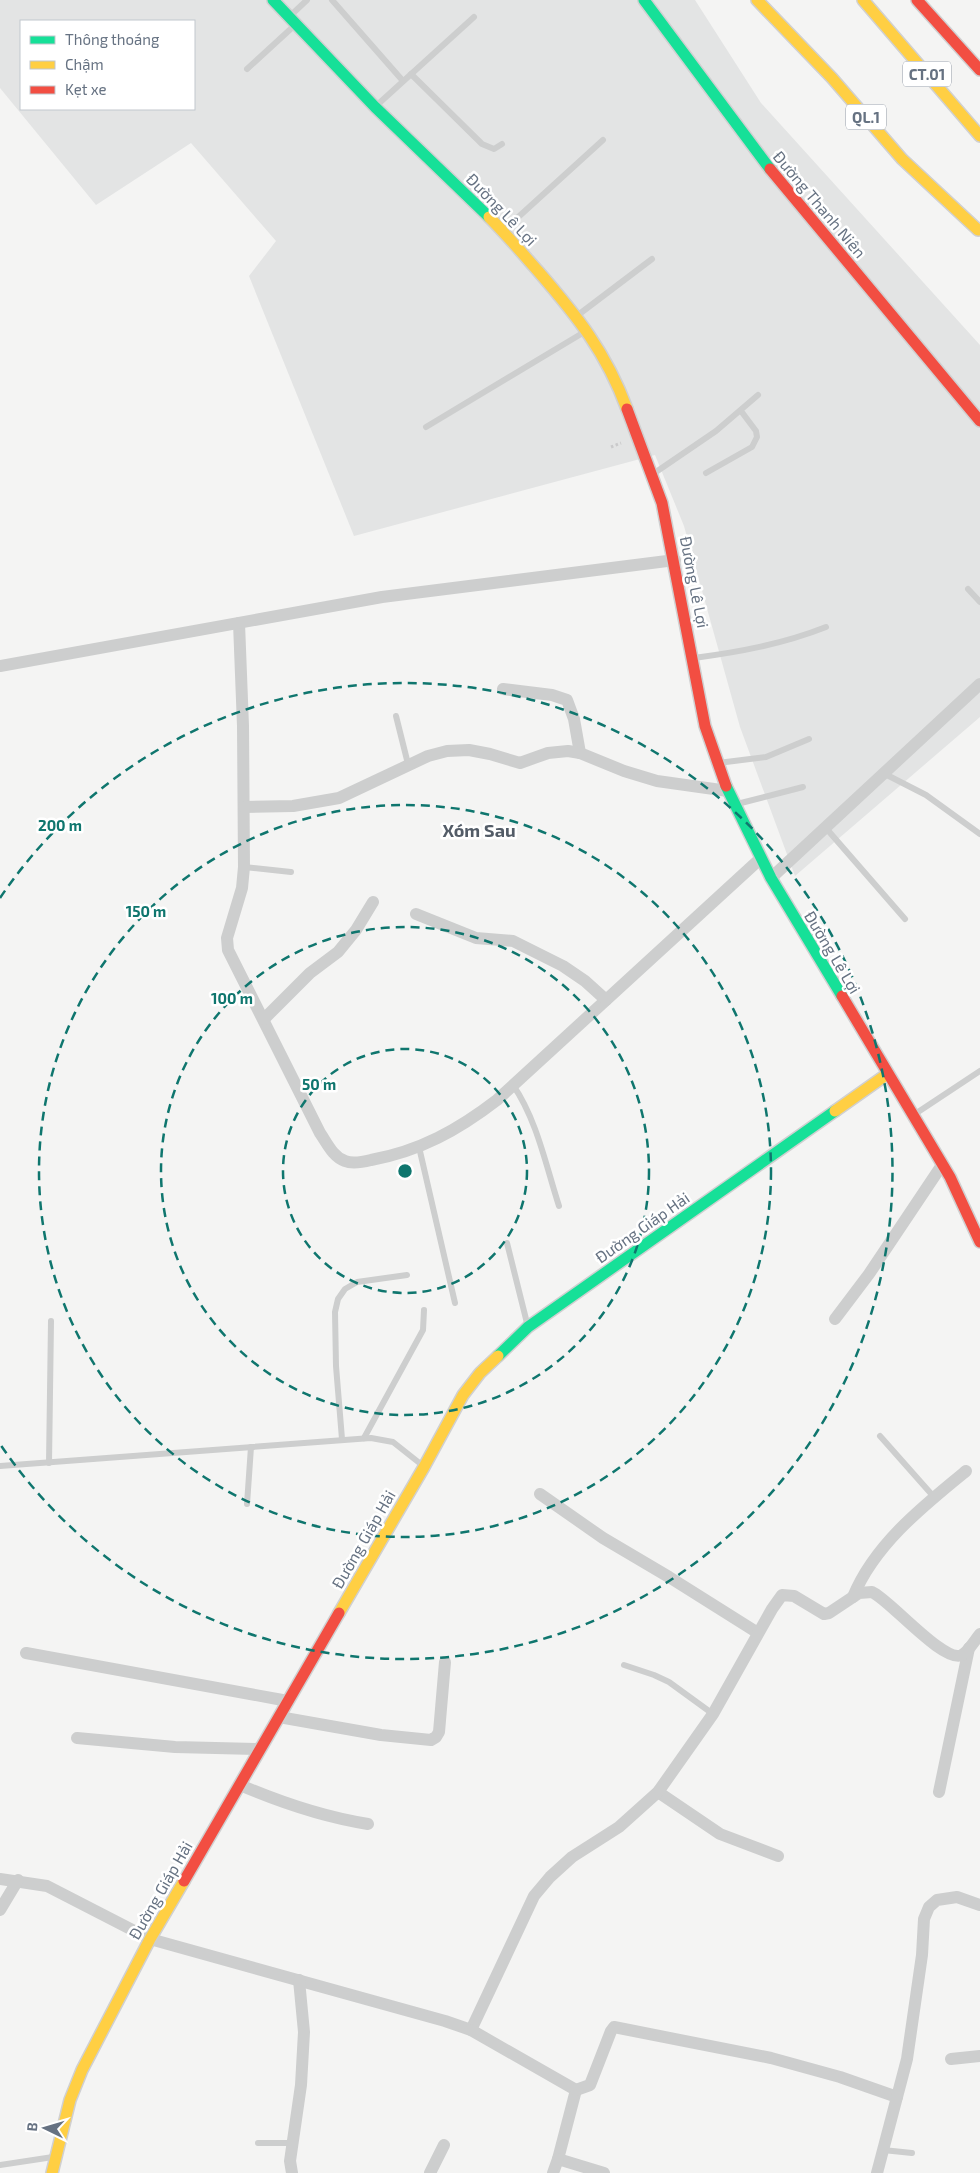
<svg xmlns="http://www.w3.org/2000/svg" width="980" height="2173" font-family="'Exo 2',sans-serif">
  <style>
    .built { fill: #e3e4e4; fill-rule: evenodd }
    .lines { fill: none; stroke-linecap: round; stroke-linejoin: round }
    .fast-casing { stroke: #d0d0d1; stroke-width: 14 }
    .slow-casing { stroke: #d0d0d1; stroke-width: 14 }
    .jam-casing { stroke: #d0d0d1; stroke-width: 14 }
    .path { stroke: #cacacb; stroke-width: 3; stroke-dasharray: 2.5 2.5; stroke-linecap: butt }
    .lane { stroke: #cdcece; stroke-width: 6 }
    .street { stroke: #cdcece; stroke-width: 12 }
    .fast { stroke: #16e098; stroke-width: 11 }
    .slow { stroke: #ffcf43; stroke-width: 11 }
    .jam { stroke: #f24e42; stroke-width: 11 }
    .ring { fill: none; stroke: #0f766e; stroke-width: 2.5; stroke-dasharray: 9 6 }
    .labels { text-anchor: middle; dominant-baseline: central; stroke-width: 5; stroke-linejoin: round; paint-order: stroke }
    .shield { fill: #fff; stroke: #949ca8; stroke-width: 1 }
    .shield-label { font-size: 15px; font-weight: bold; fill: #667282 }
    .street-label { font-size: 16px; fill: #667282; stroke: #fff }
    .neighbourhood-label { font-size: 18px; font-weight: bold; fill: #535c67; stroke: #fff }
    .centre { fill: #0f766e; stroke: #fff; stroke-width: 2.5 }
    .ring-label { font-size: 15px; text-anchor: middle; font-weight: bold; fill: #0f766e; stroke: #fff; stroke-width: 5; stroke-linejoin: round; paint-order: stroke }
  </style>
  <rect width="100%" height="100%" fill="#f4f4f3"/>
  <path class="built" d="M0 0H695L761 103 980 345V717L795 876 740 727 684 526 655 455 354 536 249 276 276 241 191 143 96 205 0 88ZM21 21H194V109H21Z"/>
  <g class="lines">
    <g class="fast-casing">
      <g id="fast">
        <path d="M273 0 375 107 489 217"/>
        <path d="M644 0 770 169"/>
        <path d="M726 786 771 878 842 996"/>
        <path d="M498 1356 528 1327 835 1111"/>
      </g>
    </g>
    <g class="slow-casing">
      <g id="slow">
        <path d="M757 0 832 78 902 159 978 230"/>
        <path d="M863 0 980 136"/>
        <path d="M489 217C506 234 522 253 538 271 577 316 606 352 627 409"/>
        <path d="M835 1111 886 1075"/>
        <path d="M339 1613 424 1467 463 1395 480 1373 498 1356"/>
        <path d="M52 2173 70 2100 82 2070 150 1939 184 1881"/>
      </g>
    </g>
    <g class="jam-casing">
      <g id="jam">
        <path d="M917 0 980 70"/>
        <path d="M770 169 980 421"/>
        <path d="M627 409 662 503 705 726 726 786"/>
        <path d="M842 996 950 1177 980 1242"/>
        <path d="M184 1881 339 1613"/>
      </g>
    </g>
    <path class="path" d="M611 447 621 443"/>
    <g class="lane">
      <path d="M332 0 403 81"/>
      <path d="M290 16 307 0"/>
      <path d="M247 69 295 25"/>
      <path d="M411 74 482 144 494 149 502 144"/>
      <path d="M376 106 474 17"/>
      <path d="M504 230 603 140"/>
      <path d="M578 315 652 259"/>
      <path d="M426 427 586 331"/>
      <path d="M706 473 752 447 757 437 756 431 741 411"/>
      <path d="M653 474 716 431 758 395"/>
      <path d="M968 589 980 602"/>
      <path d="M694 658C739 652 783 644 826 627"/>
      <path d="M396 716 408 764"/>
      <path d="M718 763 766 757 809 739"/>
      <path d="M883 773 926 795 980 834"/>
      <path d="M737 804 803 787"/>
      <path d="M825 827 905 919"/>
      <path d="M244 867 291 872"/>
      <path d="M513 1085C537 1120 546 1166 559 1206"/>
      <path d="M915 1114 980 1071"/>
      <path d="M419 1147 455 1303"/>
      <path d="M507 1243 527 1323"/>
      <path d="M880 1436 934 1497"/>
      <path d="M364 1438 423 1330 424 1310"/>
      <path d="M342 1439 336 1366 335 1312 338 1299 345 1289 357 1282 407 1275"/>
      <path d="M49 1463 51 1321"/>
      <path d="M0 1466 371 1438 393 1442 422 1465"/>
      <path d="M247 1504 251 1447"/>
      <path d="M624 1665 654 1675 669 1682 713 1714"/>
      <path d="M258 2143H292"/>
      <path d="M883 2150 912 2153"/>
      <path d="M0 2165 53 2157"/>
    </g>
    <g class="street">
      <path d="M239 623 243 726 244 867 242 888 227 938 228 950 320 1133C327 1143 333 1157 345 1161 352 1164 363 1162 371 1160 420 1151 458 1130 497 1100L761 858"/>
      <path d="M0 666 382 597 675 560"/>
      <path d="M503 689 552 695 567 700 574 719 580 753"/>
      <path d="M244 807 293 806 339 798 428 756 447 751 469 750 490 754 520 763 548 753 568 751 580 753 624 771 657 781 728 791"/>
      <path d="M771 878 980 684"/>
      <path d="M416 914 476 938 513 941 563 966 585 981 606 1000"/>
      <path d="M264 1019 310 973 338 952 356 930 373 902"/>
      <path d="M835 1319 869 1274 942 1165"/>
      <path d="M540 1494 603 1538 669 1577 758 1633"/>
      <path d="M853 1597C874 1545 923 1506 966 1471"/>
      <path d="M26 1653 288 1701"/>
      <path d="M279 1717 381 1735 431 1740 436 1737 439 1732 445 1662"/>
      <path d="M77 1738 175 1747 260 1749"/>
      <path d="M240 1785C282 1803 323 1817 368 1824"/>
      <path d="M658 1792 720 1834 778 1856"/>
      <path d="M939 1792 969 1648"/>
      <path d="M0 1879 47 1886 150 1939 445 2021 471 2030 534 1896 550 1877 572 1857 619 1827 658 1792 713 1714 772 1609 782 1595 794 1596 824 1614 829 1613 859 1593 872 1592C890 1600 944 1664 962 1655 969 1651 975 1640 980 1634"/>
      <path d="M0 1910 18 1880"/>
      <path d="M471 2030 576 2090 558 2159 604 2173"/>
      <path d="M951 2059 980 2056"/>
      <path d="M576 2090 590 2085 611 2031 614 2027 771 2058 840 2077 897 2097"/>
      <path d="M292 2173 290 2161 301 2085 304 2032 299 1980"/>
      <path d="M430 2173 444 2145"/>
      <path d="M553 2173 558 2159"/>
      <path d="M877 2173 907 2059 922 1955 924 1919 929 1907 937 1900 957 1897 980 1905"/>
    </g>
    <use href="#fast" class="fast"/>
    <use href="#slow" class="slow"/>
    <use href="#jam" class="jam"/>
  </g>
  <g class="ring">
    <circle cx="405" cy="1171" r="122"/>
    <circle cx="405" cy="1171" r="244"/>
    <circle cx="405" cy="1171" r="366"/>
    <path d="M0 898A488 488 0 1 1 0 1444"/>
  </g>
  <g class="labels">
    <g class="shield">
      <rect x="903" y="61.5" width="48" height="25" rx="4"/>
      <rect x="846" y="104.5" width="40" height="25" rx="4"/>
    </g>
    <g class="shield-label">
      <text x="927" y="74">CT.01</text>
      <text x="866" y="117">QL.1</text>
    </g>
    <g class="street-label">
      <text transform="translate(820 204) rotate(50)">Đường Thanh Niên</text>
      <text transform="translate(502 209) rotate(46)">Đường Lê Lợi</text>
      <text transform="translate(695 582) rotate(79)">Đường Lê Lợi</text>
      <text transform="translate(833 952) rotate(59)">Đường Lê Lợi</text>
      <text transform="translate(642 1227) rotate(-35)">Đường Giáp Hải</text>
      <text transform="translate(363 1539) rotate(-60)">Đường Giáp Hải</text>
      <text transform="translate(160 1890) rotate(-60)">Đường Giáp Hải</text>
    </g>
    <g class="neighbourhood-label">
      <text x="479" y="830">Xóm Sau</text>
    </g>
  </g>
  <circle cx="405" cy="1171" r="8" class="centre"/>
  <g class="ring-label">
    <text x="60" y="831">200 m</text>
    <text x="146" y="917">150 m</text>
    <text x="232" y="1004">100 m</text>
    <text x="319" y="1090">50 m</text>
  </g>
  <rect x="20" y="20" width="175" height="90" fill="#ffffff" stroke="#c2c7cd"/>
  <rect x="30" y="36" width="25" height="8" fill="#16e098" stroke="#c2c7cd"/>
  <text x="65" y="45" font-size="15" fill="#667282">Thông thoáng</text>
  <rect x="30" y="61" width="25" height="8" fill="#ffcf43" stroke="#c2c7cd"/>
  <text x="65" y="70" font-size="15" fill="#667282">Chậm</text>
  <rect x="30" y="86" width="25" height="8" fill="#f24e42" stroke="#c2c7cd"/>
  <text x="65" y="95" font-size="15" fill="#667282">Kẹt xe</text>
  <g transform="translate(45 2128) rotate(275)" stroke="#ffffff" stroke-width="4" paint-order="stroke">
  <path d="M0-4L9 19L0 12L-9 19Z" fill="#667282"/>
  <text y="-8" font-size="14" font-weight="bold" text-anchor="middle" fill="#667282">B</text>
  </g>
</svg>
